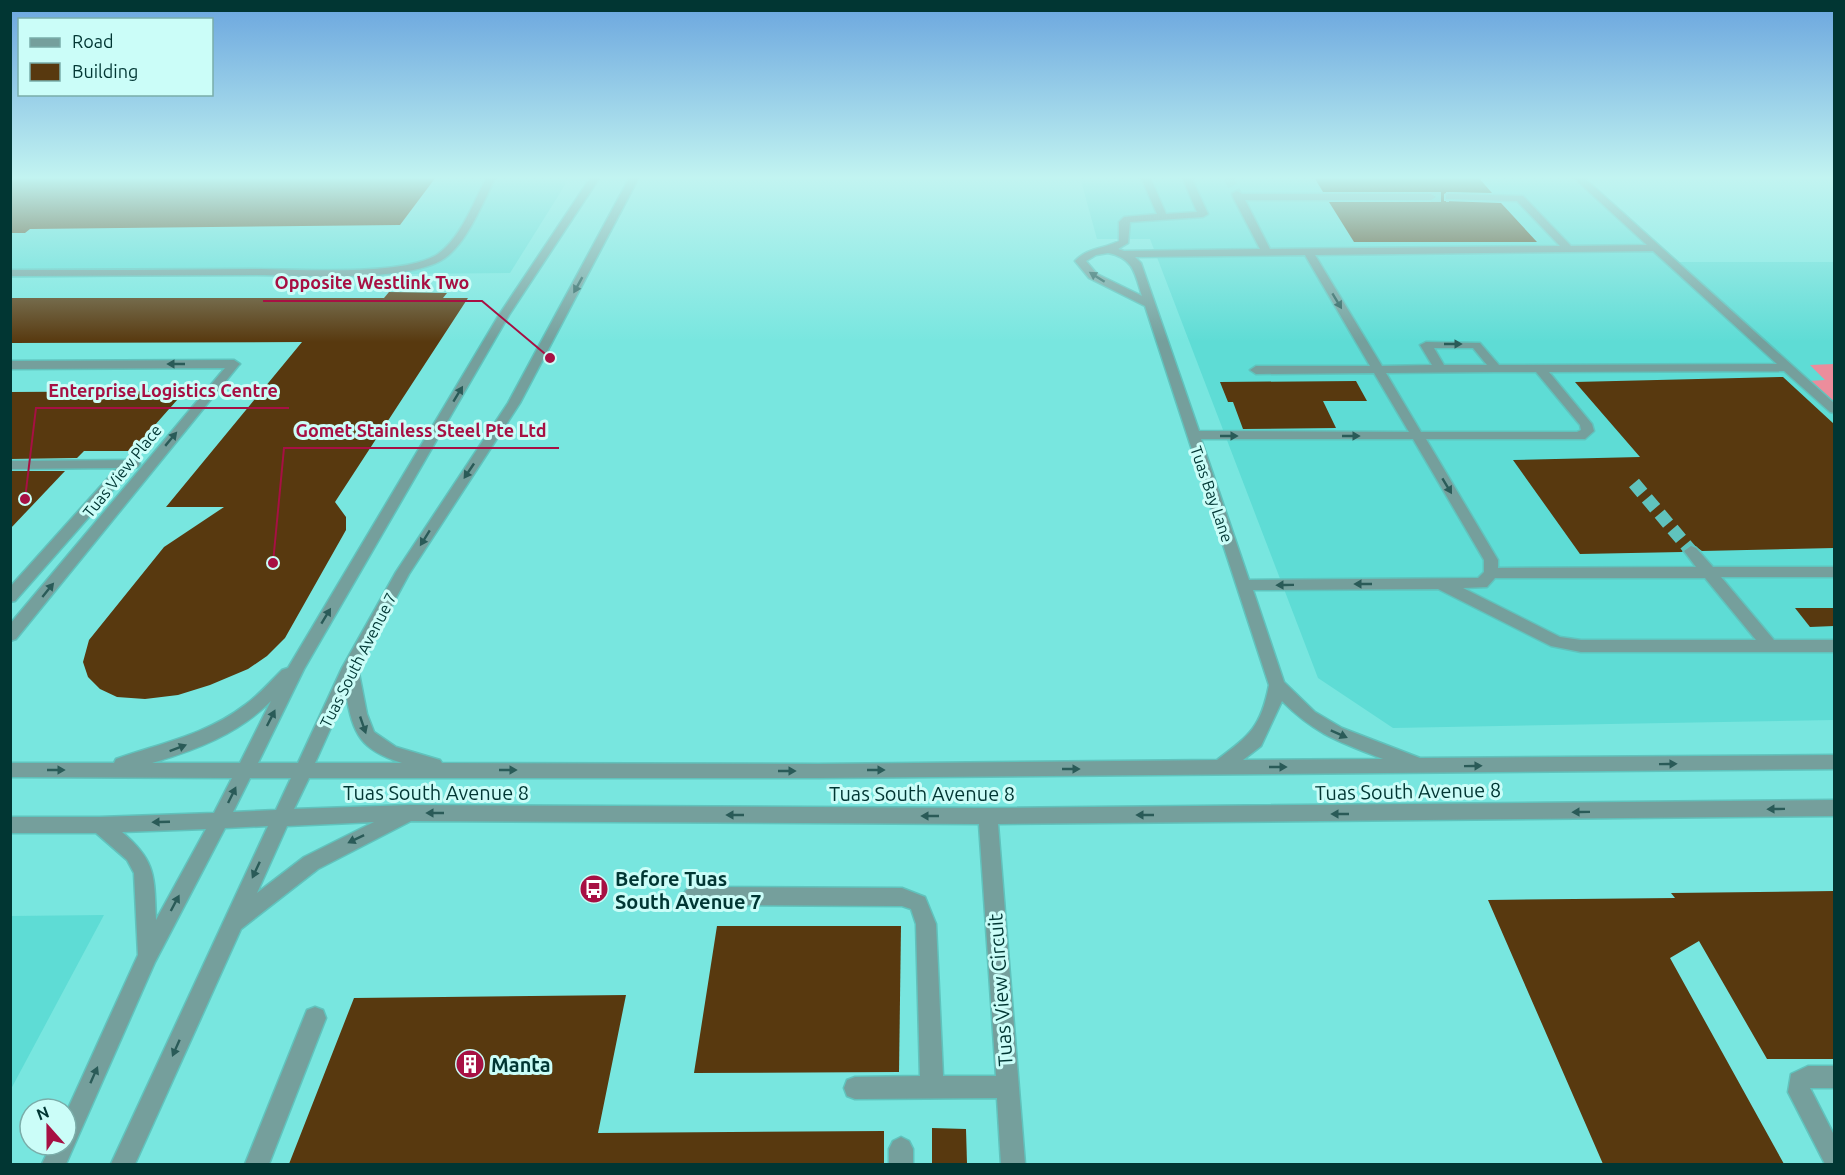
<svg xmlns="http://www.w3.org/2000/svg" width="1845" height="1175" font-family="Ubuntu,sans-serif">
  <style>
    .built { fill: #5edcd5 }
    .green { fill: #ec8d9c }
    .building { fill: #58390f }
    .lines { fill: none; stroke-linecap: round; stroke-linejoin: round }
    .minor-tunnel-far1 { stroke: #60c3bd; stroke-width: 10; stroke-dasharray: 10 5; stroke-linecap: butt }
    .minor-tunnel { stroke: #60c3bd; stroke-width: 13; stroke-dasharray: 13 7; stroke-linecap: butt }
    .minor-casing { stroke: #60c3bd; stroke-width: 3 }
    .minor { fill: #759f9c; fill-rule: evenodd }
    .oneway { fill: #2a5b58 }
    .labels { text-anchor: middle; dominant-baseline: central; stroke-width: 6; stroke-linejoin: round; paint-order: stroke }
    .street-label { font-size: 16px; fill: #013633; stroke: #cbfdf8 }
    .near-street-label { font-size: 20px; fill: #013633; stroke: #cbfdf8 }
    .near-poi-label { font-size: 20px; font-weight: bold; fill: #013633; stroke: #cbfdf8; text-anchor: start }
    .leader { fill: none; stroke: #a71043; stroke-width: 2 }
    .callout-dot { fill: #a71043; stroke: #cbfdf8; stroke-width: 2 }
    .callout-label { font-size: 18px; text-anchor: middle; font-weight: bold; fill: #a71043; stroke: #cbfdf8; stroke-width: 6; stroke-linejoin: round; paint-order: stroke }
  </style>
  <rect width="100%" height="100%" fill="#78e6df"/>
  <g class="built">
    <path d="M10 177H570L510 273 11 278Z"/>
    <path d="M1080 177H1584L1677 262H1834V720L1393 728 1318 678 1150 239H1097Z"/>
    <path d="M104 915 11 1089V916Z"/>
  </g>
  <path class="green" d="M1834 364V403L1809 381 1825 380 1810 365Z"/>
  <g class="building">
    <path d="M17 177H436L400 225 30 229 25 233H10V182Z"/>
    <path d="M1314 177H1478L1492 193 1448 192 1444 194V201L1501 203 1537 242H1354L1329 202H1431L1438 196 1431 192H1323Z"/>
    <path d="M389 292 447 293 443 298H468L335 502 346 517V530L285 638 267 656 248 669 210 685 178 695 145 699 117 697 100 689 88 677 83 662 89 640 164 547 224 507H166L302 342 10 343V298H384Z"/>
    <path d="M1783 377 1834 424V548L1702 551 1692 544 1682 552 1580 554 1513 460 1640 457 1575 382Z"/>
    <path d="M1356 381 1367 401H1323L1336 428 1243 429 1233 402H1228L1220 382Z"/>
    <path d="M185 391 132 451H84L77 458 10 459V392Z"/>
    <path d="M10 471H65L10 529Z"/>
    <path d="M1795 608H1834V626L1810 627Z"/>
    <path d="M1834 891V1059H1767L1699 941 1670 958 1784 1164H1603L1488 900 1675 898 1671 893Z"/>
    <path d="M717 926H901L899 1072 694 1073Z"/>
    <path d="M626 995 598 1133 884 1131V1164H289L354 998Z"/>
    <path d="M932 1128 966 1129 967 1164H932Z"/>
  </g>
  <g class="lines">
    <g class="minor-tunnel-far1">
      <path d="M1228 177 1237 194"/>
      <path d="M1431 197H1449"/>
    </g>
    <path class="minor-tunnel" d="M1634 483 1691 551"/>
    <g class="minor-casing">
      <g id="minor">
        <path d="M487 177H496C483 201 468 242 445 258 410 283 301 275 257 275 175 275 93 276 10 276V270C91 270 172 270 253 269 296 269 404 277 438 254 461 238 474 201 487 177Z"/>
        <path d="M591 177H600L509 315 304 669 258 763H298L342 668 396 572 508 403 630 177H639L520 403 409 574 358 668 367 714 374 732 396 747 440 760 442 763 818 764 1217 760C1250 735 1261 727 1269 685L1145 306 1089 278 1075 261C1087 248 1103 249 1119 241V222L1124 217 1157 214 1141 177H1150L1166 214 1197 212 1182 177H1191L1208 214 1203 217 1130 222 1128 243 1118 249 1124 251 1260 249 1233 197 1232 194 1237 191 1242 194H1431L1436 197 1431 200H1245L1270 249 1560 246 1517 201 1446 199V195L1449 194 1523 196 1571 246 1647 245 1573 177H1583L1834 403V413L1830 412 1784 371 1549 372 1592 424 1594 431 1585 439H1426L1498 560V568L1696 567 1684 551 1691 546 1696 548 1713 567H1834V577H1721L1774 640H1834V652H1581L1551 646 1438 589 1253 590 1284 682 1315 712 1342 728 1420 758 1834 755V769L818 778H309L294 809 409 805 988 808 1834 800V816L998 824 1025 1164H1001L997 1098 855 1099 847 1096 844 1088 847 1080 855 1077 920 1076 916 924 911 909 902 906 693 905 686 902 683 896 686 890 693 887 902 888 925 897 936 924 943 1076H996L979 824 411 821 318 869 241 929 135 1164H111L268 826 225 828 155 962 66 1164H42L51 1145H66V1113L138 955 134 873 127 860 96 833H10V817H100L214 813 232 778 10 777V763H114L116 759C161 743 206 735 245 705 259 695 270 682 282 670L288 668 499 315ZM1653 251 1777 364 1499 365 1480 343 1426 342 1420 345 1432 365 1382 366 1315 255ZM1108 253C1134 258 1135 274 1142 296L1097 274 1086 261 1096 255ZM1305 255 1370 366H1256L1250 370 1256 374 1374 373 1409 432 1199 431 1141 263 1135 257ZM1434 348H1473L1487 365H1444ZM1493 372H1536L1580 425 1581 430 1577 432H1421L1386 373ZM1201 439H1413L1484 560V572L1478 578 1249 580ZM1495 578H1705L1756 640H1581L1560 637 1463 588 1487 587ZM346 694C353 735 361 750 402 763H315ZM271 701 240 763H152C196 750 238 734 271 701ZM1282 701C1316 735 1340 742 1383 759L1243 760 1261 746ZM250 778H291L276 810 233 812ZM374 822 304 857 257 893 287 826ZM206 829 156 920C154 876 157 862 122 832Z"/>
        <path d="M234 360 240 364 238 366 16 639 10 641V624L225 368 10 369V361Z"/>
        <path d="M133 460 138 461 140 464 138 467 132 468 15 601 10 602V587L117 468 10 469V461Z"/>
        <path d="M315 1007 323 1010 326 1018 269 1164H245L307 1010Z"/>
        <path d="M1808 1066H1834V1088H1810L1834 1135V1164H1825L1788 1092 1791 1074Z"/>
        <path d="M901 1137 909 1141 913 1149V1164H889V1149L893 1141Z"/>
      </g>
    </g>
    <use href="#minor" class="minor"/>
  </g>
  <defs><path id="oneway-solid" d="M-6-.8H1V-3.2L6.5 0L1 3.2V.8H-6Z" transform="scale(1.5)"/></defs>
  <g class="oneway">
    <use href="#oneway-solid" transform="translate(1097 277) rotate(-148)"/>
    <use href="#oneway-solid" transform="translate(578 285) rotate(119)"/>
    <use href="#oneway-solid" transform="translate(1337 301) rotate(59)"/>
    <use href="#oneway-solid" transform="translate(1453 344)"/>
    <use href="#oneway-solid" transform="translate(176 364) rotate(180)"/>
    <use href="#oneway-solid" transform="translate(458 394) rotate(-59)"/>
    <use href="#oneway-solid" transform="translate(1229 436)"/>
    <use href="#oneway-solid" transform="translate(1351 436)"/>
    <use href="#oneway-solid" transform="translate(171 439) rotate(-50)"/>
    <use href="#oneway-solid" transform="translate(469 471) rotate(124)"/>
    <use href="#oneway-solid" transform="translate(1447 486) rotate(59)"/>
    <use href="#oneway-solid" transform="translate(425 538) rotate(122)"/>
    <use href="#oneway-solid" transform="translate(1363 584) rotate(180)"/>
    <use href="#oneway-solid" transform="translate(1285 585) rotate(179)"/>
    <use href="#oneway-solid" transform="translate(48 590) rotate(-51)"/>
    <use href="#oneway-solid" transform="translate(326 616) rotate(-59)"/>
    <use href="#oneway-solid" transform="translate(271 718) rotate(-63)"/>
    <use href="#oneway-solid" transform="translate(363 725) rotate(71)"/>
    <use href="#oneway-solid" transform="translate(1339 734) rotate(24)"/>
    <use href="#oneway-solid" transform="translate(178 748) rotate(-21)"/>
    <use href="#oneway-solid" transform="translate(1668 764) rotate(-1)"/>
    <use href="#oneway-solid" transform="translate(1473 766) rotate(-1)"/>
    <use href="#oneway-solid" transform="translate(1278 767)"/>
    <use href="#oneway-solid" transform="translate(1071 769)"/>
    <use href="#oneway-solid" transform="translate(56 770)"/>
    <use href="#oneway-solid" transform="translate(508 770)"/>
    <use href="#oneway-solid" transform="translate(876 770)"/>
    <use href="#oneway-solid" transform="translate(787 771)"/>
    <use href="#oneway-solid" transform="translate(232 795) rotate(-64)"/>
    <use href="#oneway-solid" transform="translate(1776 809) rotate(179)"/>
    <use href="#oneway-solid" transform="translate(1581 812) rotate(179)"/>
    <use href="#oneway-solid" transform="translate(435 813) rotate(-180)"/>
    <use href="#oneway-solid" transform="translate(1340 814) rotate(180)"/>
    <use href="#oneway-solid" transform="translate(735 815) rotate(-180)"/>
    <use href="#oneway-solid" transform="translate(1145 815) rotate(180)"/>
    <use href="#oneway-solid" transform="translate(930 816) rotate(-180)"/>
    <use href="#oneway-solid" transform="translate(161 822) rotate(178)"/>
    <use href="#oneway-solid" transform="translate(356 839) rotate(154)"/>
    <use href="#oneway-solid" transform="translate(256 870) rotate(115)"/>
    <use href="#oneway-solid" transform="translate(175 903) rotate(-62)"/>
    <use href="#oneway-solid" transform="translate(176 1048) rotate(114)"/>
    <use href="#oneway-solid" transform="translate(94 1075) rotate(-66)"/>
  </g>
  <linearGradient id="sky" x2="0" y2="1"><stop stop-color="#6aa5de"/><stop offset="0.52" stop-color="#c2f4f1"/><stop offset="1" stop-color="#c2f4f1" stop-opacity="0"/></linearGradient>
  <rect width="1845" height="342" fill="url(#sky)"/>
  <defs>
    <g id="bus-disc" transform="scale(1.5)"><circle r="9.5" fill="#a71043" stroke="#cbfdf8"/><path d="M-5-6H5V4H4V6H2V4H-2V6H-4V4H-5ZM-3.5-4V0h7V-4ZM-3.5 1.2v1.5H-2V1.2ZM2 1.2v1.5H3.5V1.2Z" fill="#fff"/></g>
    <g id="building-disc" transform="scale(1.5)"><circle r="9.5" fill="#a71043" stroke="#cbfdf8"/><path d="M-4-6H4V6H1V3H-1V6H-4ZM-2.5-4.3h1.7v1.8h-1.7ZM.8-4.3h1.7v1.8H.8ZM-2.5-1h1.7V.8h-1.7ZM.8-1h1.7V.8H.8Z" fill="#fff"/></g>
  </defs>
  <g fill-rule="evenodd">
    <use href="#bus-disc" x="594" y="889"/>
    <use href="#building-disc" x="470" y="1064"/>
  </g>
  <g class="labels">
    <g class="street-label">
      <text transform="translate(122 471) rotate(-51)">Tuas View Place</text>
      <text transform="translate(1212 494) rotate(71)">Tuas Bay Lane</text>
      <text transform="translate(358 660) rotate(-63)">Tuas South Avenue 7</text>
    </g>
    <g class="near-street-label">
      <text transform="translate(1408 791) rotate(-1)">Tuas South Avenue 8</text>
      <text x="436" y="792">Tuas South Avenue 8</text>
      <text x="922" y="793">Tuas South Avenue 8</text>
      <text transform="translate(1000 990) rotate(-94)">Tuas View Circuit</text>
    </g>
    <g class="near-poi-label">
      <text x="615" y="878">Before Tuas<tspan x="615" dy="23">South Avenue 7</tspan></text>
      <text x="491" y="1064">Manta</text>
    </g>
  </g>
  <path class="leader" d="M550 358L482 301H263M25 499L36 408H289M273 563L284 448H559"/>
  <g class="callout-dot">
    <circle cx="550" cy="358" r="6"/>
    <circle cx="25" cy="499" r="6"/>
    <circle cx="273" cy="563" r="6"/>
  </g>
  <g class="callout-label">
    <text x="372" y="289">Opposite Westlink Two</text>
    <text x="163" y="397">Enterprise Logistics Centre</text>
    <text x="421" y="437">Gomet Stainless Steel Pte Ltd</text>
  </g>
  <rect width="1845" height="1175" fill="none" stroke="#013633" stroke-width="24"/>
  <rect x="18" y="18" width="195" height="78" fill="#cbfdf8" stroke="#7aada9" stroke-width="1.5"/>
  <rect x="30" y="38" width="30" height="9" fill="#759f9c" stroke="#7aada9" stroke-width="1.5"/>
  <text x="72" y="48" font-size="18" fill="#013633">Road</text>
  <rect x="30" y="63" width="30" height="18" fill="#58390f" stroke="#7aada9" stroke-width="1.5"/>
  <text x="72" y="78" font-size="18" fill="#013633">Building</text>
  <g transform="translate(48 1127) rotate(339)"><circle r="28" fill="#cbfdf8" stroke="#7aada9" stroke-width="1.5"/>
  <path d="M0-4.5L10 22L0 15L-10 22Z" fill="#a71043"/>
  <text y="-9" font-size="16" font-weight="bold" text-anchor="middle" fill="#013633">N</text>
  </g>
</svg>
